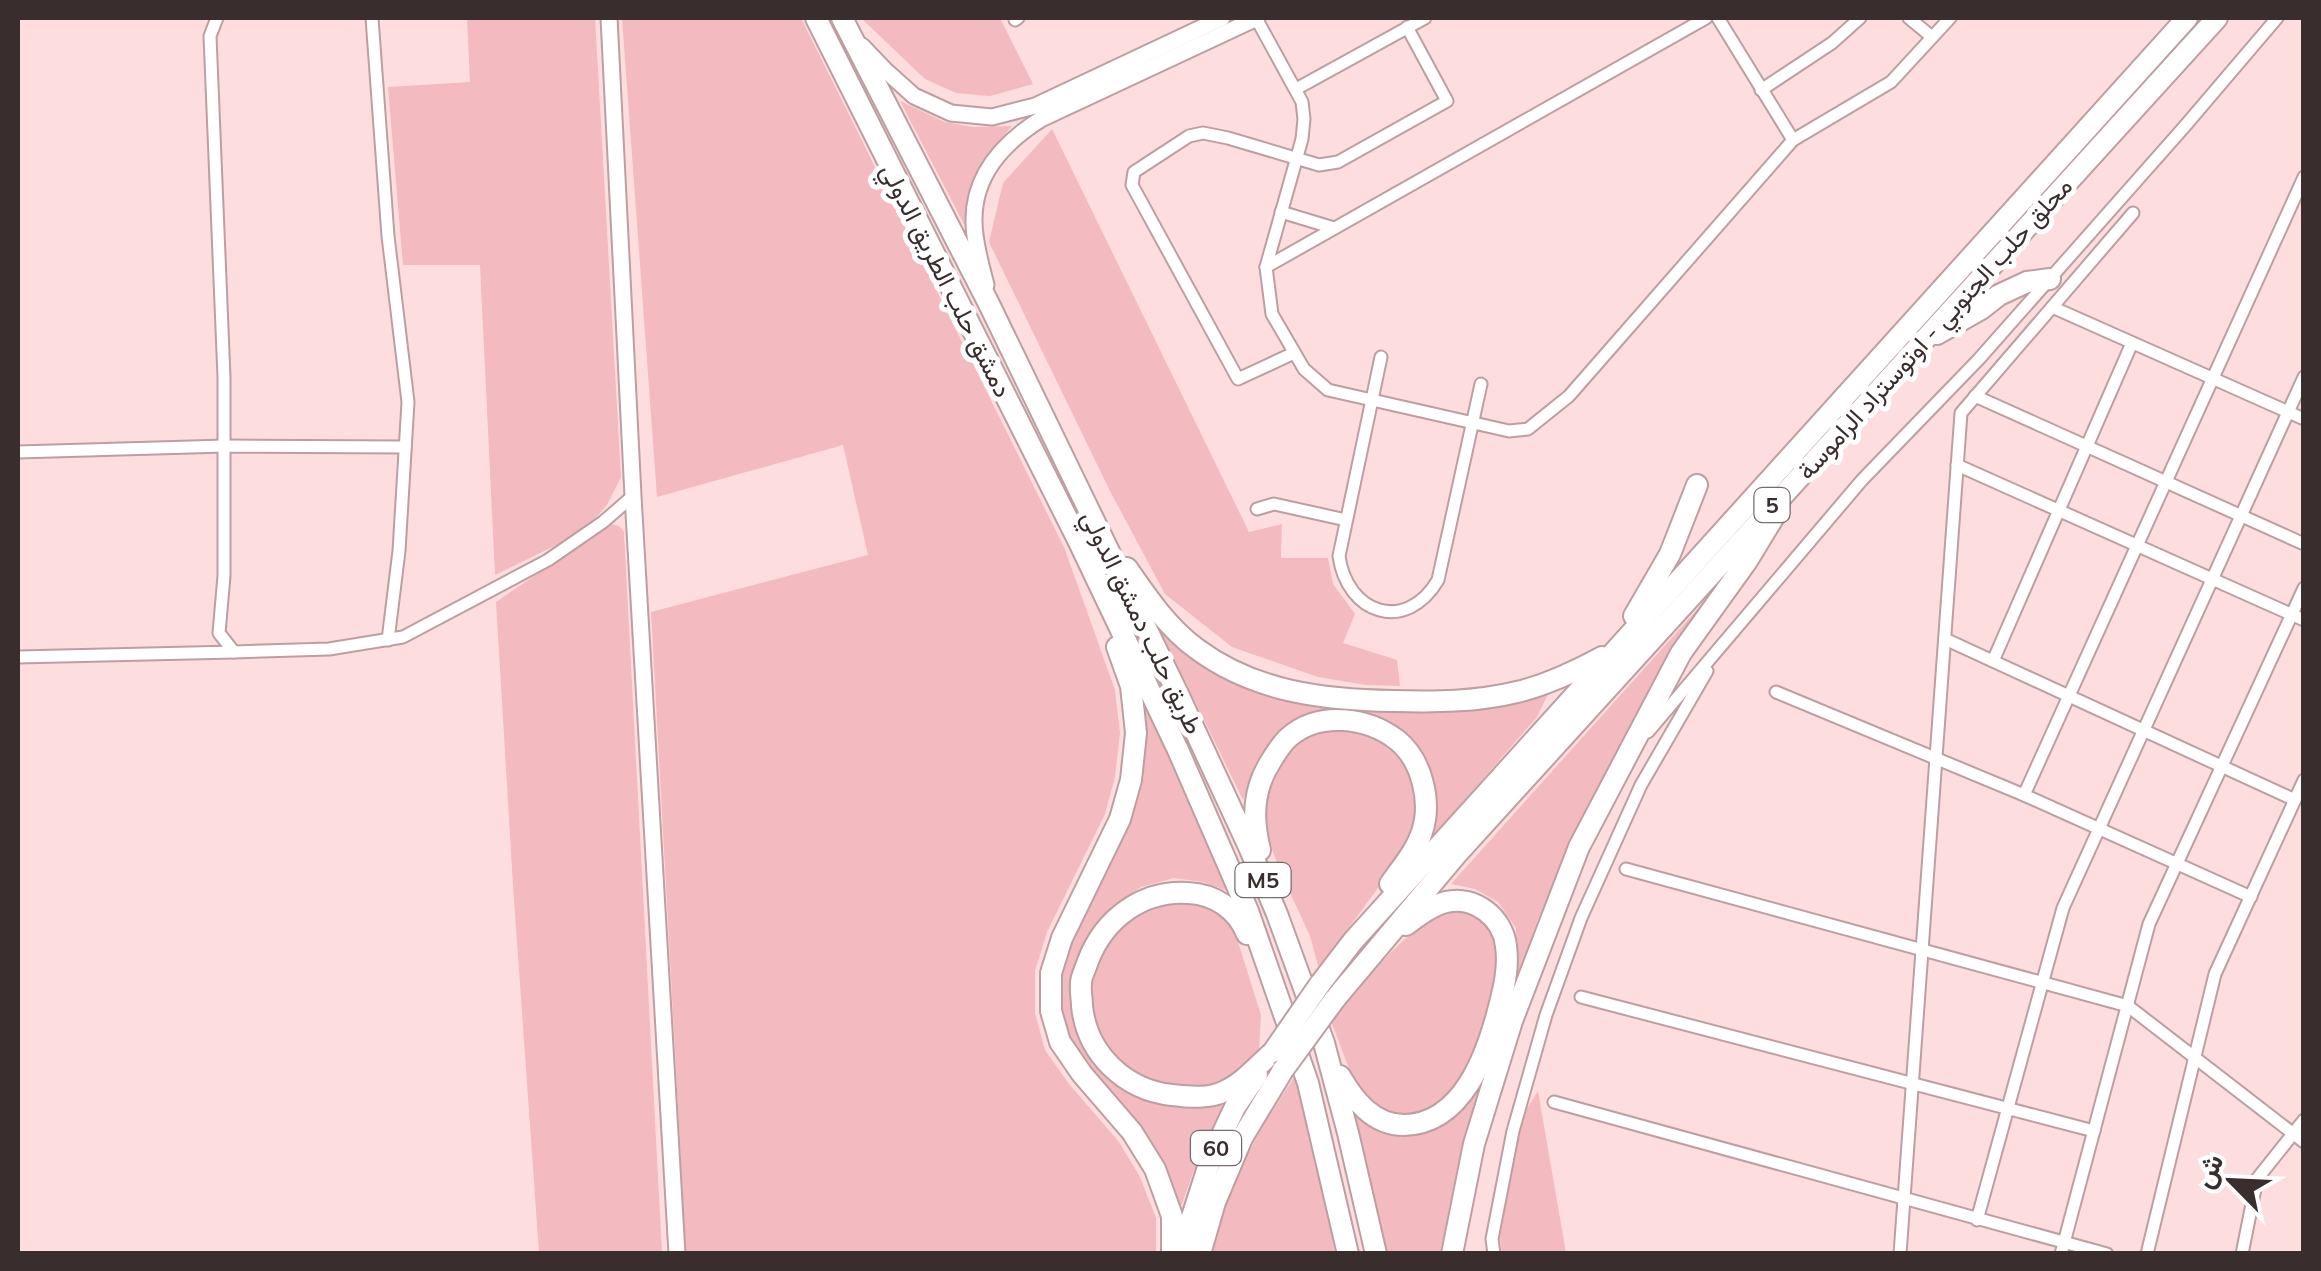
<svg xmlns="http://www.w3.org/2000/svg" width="2321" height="1271" font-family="Mulish,Vazirmatn,sans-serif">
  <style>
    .green { fill: #f3babf }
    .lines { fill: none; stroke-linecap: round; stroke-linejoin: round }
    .street-casing { stroke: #bd9ea1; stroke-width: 15 }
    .secondary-casing { stroke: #bd9ea1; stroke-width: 19 }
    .highway-casing { stroke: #bd9ea1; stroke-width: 24 }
    .street { stroke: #fff; stroke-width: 11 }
    .secondary { stroke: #fff; stroke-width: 15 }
    .highway { stroke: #fff; stroke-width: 20 }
    .highway-bridge-casing { stroke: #bd9ea1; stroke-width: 24; stroke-linecap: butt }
    .highway-bridge { stroke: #fff; stroke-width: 20 }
    .labels { text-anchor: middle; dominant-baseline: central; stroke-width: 10; stroke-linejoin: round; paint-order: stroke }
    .shield { fill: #fff; stroke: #746c6d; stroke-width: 2.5 }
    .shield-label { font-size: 22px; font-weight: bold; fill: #392d2e }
    .street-label { font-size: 25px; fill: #392d2e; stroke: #fff }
  </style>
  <rect width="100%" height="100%" fill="#fedddf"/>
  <g class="green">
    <path d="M467 18H595L621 477 607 505 583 532 495 575 480 265H403L388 87 470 82Z"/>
    <path d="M622 18H801L1064 547 1115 690 1120 733 1115 777 1105 814 1047 932 1035 971V1013L1045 1050 1069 1084 1119 1142 1140 1177 1156 1218V1253H686L651 612 868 555 843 445 657 497Z"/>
    <path d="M861 18H1000L1033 84 990 96 956 93 925 79Z"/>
    <path d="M900 101 945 122 973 127 1012 126 985 157 967 212 966 228Z"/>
    <path d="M1052 129 1249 532 1282 524 1281 558H1328L1333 584 1355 614 1343 643 1397 660 1400 686 1366 685 1318 677 1232 647 1165 594 1110 491 989 242 1003 183Z"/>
    <path d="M610 524 619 526 624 532 662 1253H539L513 885 496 602Z"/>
    <path d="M1720 584 1573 840 1538 919 1463 1141 1440 1253H1386L1353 1109 1375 1123 1464 1104 1516 961V928L1498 902 1475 889 1451 884Z"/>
    <path d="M1152 613 1297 700 1549 692 1537 717 1428 842 1435 799 1423 757 1404 733 1312 714 1282 729 1256 763 1243 800Z"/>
    <path d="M1141 696 1231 892 1203 882 1174 878 1141 887 1111 907 1087 943 1073 981V1023L1094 1066 1120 1085 1152 1102 1190 1107 1227 1101 1193 1173 1180 1209 1164 1166 1065 1040 1058 1012V974L1070 940 1130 824 1143 782 1146 733Z"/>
    <path d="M1345 724 1378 737 1394 748 1404 762 1412 778 1419 813 1412 841 1319 969 1310 936 1282 875 1262 824 1269 777 1295 743 1324 726Z"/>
    <path d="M1173 902 1197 904 1220 913 1233 926 1261 1015 1259 1051C1246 1062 1232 1078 1217 1084 1204 1088 1192 1088 1178 1087 1118 1081 1076 1026 1095 967 1100 951 1110 932 1123 921 1137 909 1156 906 1173 902Z"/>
    <path d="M1447 907C1468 909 1488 915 1497 937 1511 972 1474 1068 1449 1095 1444 1102 1426 1114 1417 1116 1403 1120 1384 1114 1374 1106 1352 1087 1343 1050 1332 1024L1333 1018C1367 978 1402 934 1447 907Z"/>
    <path d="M1295 1076 1323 1186 1335 1253 1210 1254C1225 1188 1258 1131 1295 1076Z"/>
    <path d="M1538 1091 1566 1253H1502L1500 1238 1521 1118Z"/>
  </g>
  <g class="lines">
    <g class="street-casing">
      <g id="street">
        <path d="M217 18 210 36 224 377V576L219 633 234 652 329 649 403 637 548 560 603 522 633 496"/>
        <path d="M372 18 388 236 408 402 399 551 388 640"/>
        <path d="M1256 18 1302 102 1304 119 1302 139 1266 267 1272 314 1304 369 1328 390 1509 431 1528 429 1569 396 1793 140 1891 82 1950 18"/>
        <path d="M1718 18 1793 140"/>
        <path d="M1909 18 1932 37"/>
        <path d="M1015 20 1018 18"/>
        <path d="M1296 89 1425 18"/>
        <path d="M1761 90 1832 43 1860 18"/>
        <path d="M1281 212 1334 228"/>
        <path d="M1266 267 1706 18"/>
        <path d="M2052 307 2304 419"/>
        <path d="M1294 353 1238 379 1132 185 1134 172 1189 136 1203 133 1228 138 1319 165 1338 162 1447 101 1407 27"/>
        <path d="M1381 357 1339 556C1347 614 1406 634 1438 580L1481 384"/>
        <path d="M1975 396 2304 544"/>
        <path d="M18 452 225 446 405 447"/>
        <path d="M1957 465 2304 620"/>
        <path d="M1257 509 1274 504 1346 520"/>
        <path d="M1945 639 2295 800"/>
        <path d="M18 657 234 652"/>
        <path d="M1993 661 2132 343"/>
        <path d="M1776 692 2024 795 2304 177"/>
        <path d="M1648 732 1862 480 1979 359 2185 126 2277 18"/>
        <path d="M2024 795 2251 897"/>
        <path d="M1626 869 2128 1006 2304 1142"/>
        <path d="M1581 997 2094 1131"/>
        <path d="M1554 1102 2107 1254"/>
        <path d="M1977 1220 2063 908 2304 377"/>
        <path d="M1494 1254 1492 1239 1513 1131 1546 1015 1581 918 1641 785 1707 671"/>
        <path d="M1900 1254 1961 413 2133 213"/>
        <path d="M2061 1254 2149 924 2304 588"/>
        <path d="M2147 1254 2215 974 2304 780"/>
        <path d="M2242 1254 2257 1179 2304 1120"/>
      </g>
    </g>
    <g class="secondary-casing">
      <g id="secondary">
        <path d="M609 18 633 496 677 1254"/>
        <path d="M862 46 885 70 914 96 951 113 992 117 1035 106 1222 18"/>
        <path d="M986 285C981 265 974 242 974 222 973 175 1003 143 1041 119L1257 18"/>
      </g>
    </g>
    <g class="highway-casing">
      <g id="highway">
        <path d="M816 18 1079 542 1178 750 1248 911 1308 1083 1348 1254"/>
        <path d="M842 18 989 304 1179 696 1249 847 1277 914 1324 1043 1348 1133 1376 1254"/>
        <path d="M1937 334 1981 309 1999 295 2027 282 2050 279"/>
        <path d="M1127 568C1147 597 1168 628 1197 649 1255 692 1324 700 1394 701 1435 702 1476 702 1517 692 1547 685 1574 672 1602 657"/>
        <path d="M1634 616 1670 554 1697 485"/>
        <path d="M1117 647 1131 686 1136 733 1131 780 1120 819 1062 938 1051 973V1011L1060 1042 1082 1074 1132 1132 1155 1169 1172 1216V1254"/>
        <path d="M1260 850C1252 818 1253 789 1271 761 1276 753 1282 743 1289 737 1319 711 1367 717 1397 740 1422 760 1432 802 1422 832 1416 851 1401 868 1390 884"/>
        <path d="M1247 934C1237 909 1214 894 1188 893 1142 890 1104 919 1088 961 1086 968 1081 976 1081 983 1080 990 1082 999 1082 1006 1087 1054 1125 1090 1172 1095 1189 1097 1210 1099 1225 1091 1243 1083 1258 1065 1273 1052"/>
        <path d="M1320 984 1353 941 2187 18"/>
        <path d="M1335 999 1456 855 2217 18"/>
        <path d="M1340 1076C1354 1100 1373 1125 1404 1125 1463 1124 1487 1054 1499 1007 1504 988 1509 967 1506 946 1503 918 1475 895 1446 902 1431 906 1418 916 1406 925"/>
        <path d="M1180 1254 1211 1158 1235 1107 1257 1075"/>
        <path d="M1200 1254 1215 1202 1242 1138 1283 1070"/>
        <path d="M1452 1254 1474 1144 1512 1021 1579 847 1681 653 1747 561 1775 515"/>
      </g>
    </g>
    <use href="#street" class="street"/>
    <use href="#secondary" class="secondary"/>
    <use href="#highway" class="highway"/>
    <g class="highway-bridge-casing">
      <g id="highway-bridge">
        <path d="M1273 1052 1320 984"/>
        <path d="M1283 1070 1335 999"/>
      </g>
    </g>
    <use href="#highway-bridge" class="highway-bridge"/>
  </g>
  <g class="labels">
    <g class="shield">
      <rect x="1754.5" y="488" width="35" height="34" rx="8"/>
      <rect x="1235.5" y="863" width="55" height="34" rx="8"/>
      <rect x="1191" y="1131" width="50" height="34" rx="8"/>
    </g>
    <g class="shield-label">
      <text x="1772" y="505">5</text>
      <text x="1263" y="880">M5</text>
      <text x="1216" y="1148">60</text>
    </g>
    <g class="street-label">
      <text transform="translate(947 280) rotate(63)">دمشق حلب الطريق الدولي</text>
      <text transform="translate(1934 328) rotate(-48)">محلق حلب الجنوبي - اوتوستراد الراموسة</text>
      <text transform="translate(1143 622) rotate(64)">طريق حلب دمشق الدولي</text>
    </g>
  </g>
  <rect width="2321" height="1271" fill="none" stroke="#392d2e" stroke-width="40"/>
  <g transform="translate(2231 1181) rotate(294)" stroke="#ffffff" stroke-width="8" paint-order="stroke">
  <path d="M0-8L18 38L0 25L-18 38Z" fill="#392d2e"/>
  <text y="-15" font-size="28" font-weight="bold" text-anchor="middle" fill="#392d2e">ش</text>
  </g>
</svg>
